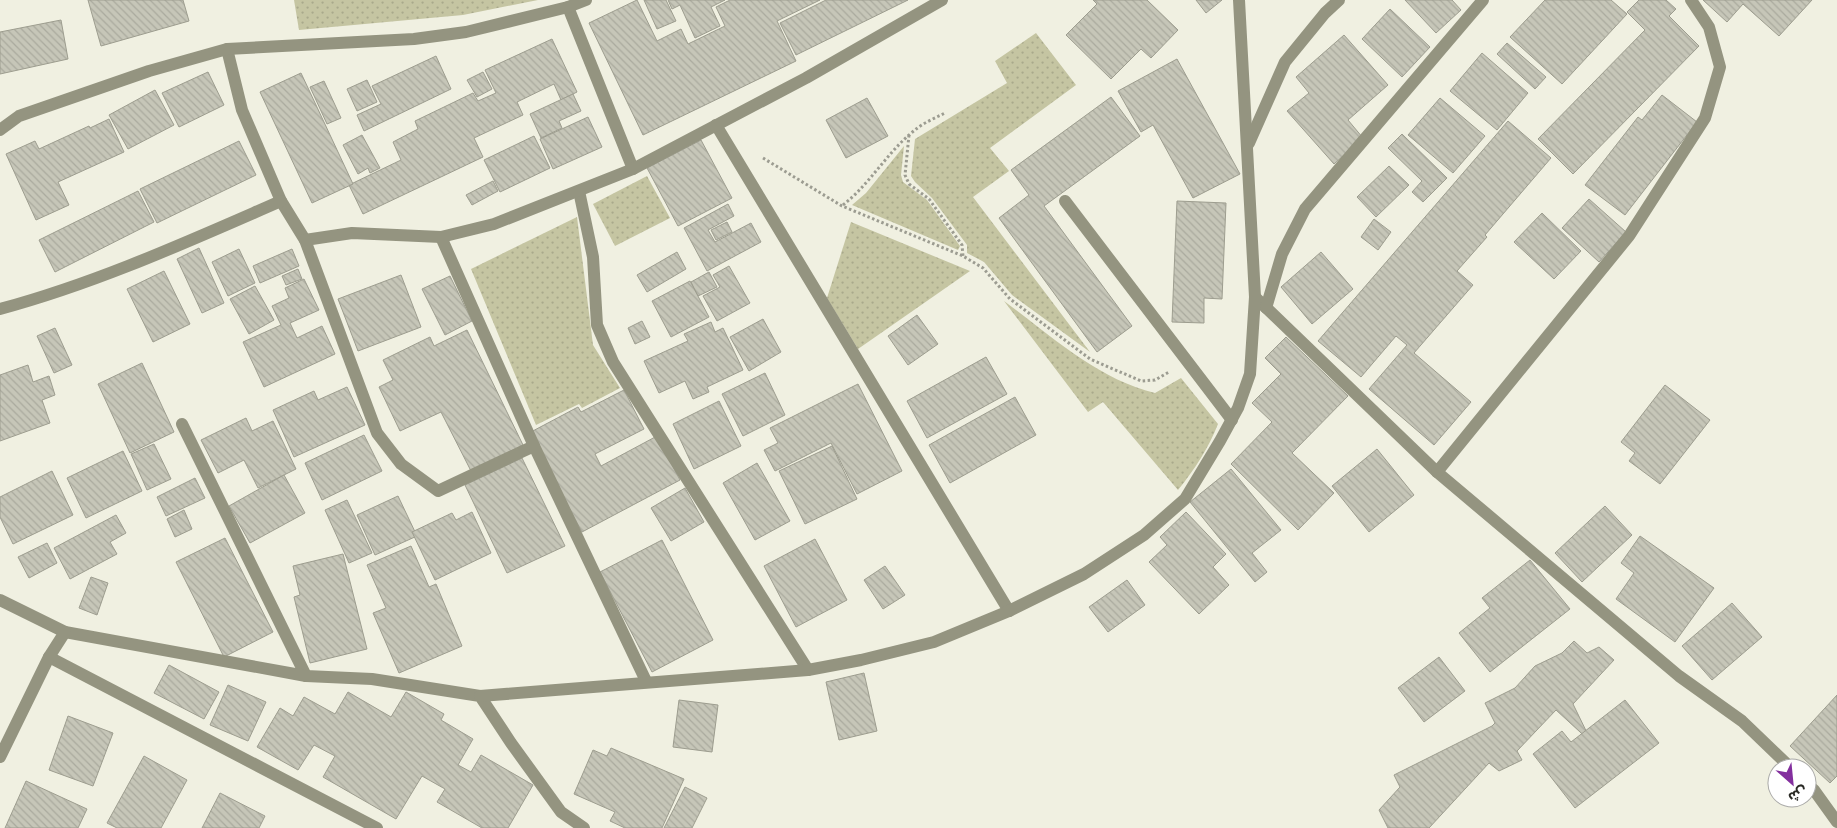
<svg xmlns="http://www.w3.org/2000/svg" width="1837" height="828" font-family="Barlow,'Noto Sans Arabic',sans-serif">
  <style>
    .grass { fill: url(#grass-dots) }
    .building { fill: url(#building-back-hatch); stroke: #9d9d8f }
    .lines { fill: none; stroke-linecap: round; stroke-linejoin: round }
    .path { stroke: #9c9c91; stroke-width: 3; stroke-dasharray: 2.5 2.5; stroke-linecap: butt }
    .lane { stroke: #949480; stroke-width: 12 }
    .street { stroke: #949480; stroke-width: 12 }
  </style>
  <defs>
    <pattern id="grass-dots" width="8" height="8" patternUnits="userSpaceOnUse" patternTransform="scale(1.25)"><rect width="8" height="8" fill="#c5c5a2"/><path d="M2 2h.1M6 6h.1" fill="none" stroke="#a9a98b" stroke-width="1.8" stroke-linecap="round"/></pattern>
    <pattern id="building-back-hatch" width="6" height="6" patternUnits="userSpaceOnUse" patternTransform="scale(1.25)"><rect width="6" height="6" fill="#c6c6b8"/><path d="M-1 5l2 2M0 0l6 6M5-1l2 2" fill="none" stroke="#aaaa9e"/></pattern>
  </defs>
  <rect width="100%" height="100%" fill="#f0f0e1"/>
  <g class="grass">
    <path d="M294 0H538L463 15 299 30Z"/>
    <path d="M1036 33 1076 85 990 148 1009 171 973 197 1090 352 1012 295 984 262 967 253V245L932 198 915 182 911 176 915 139 1007 83 995 61Z"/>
    <path d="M904 146 901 175 903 182 927 200 960 246 958 250 852 205 866 193Z"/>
    <path d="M647 176 670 218 615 246 593 204Z"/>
    <path d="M577 217 593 345 620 388 582 408 579 404 536 425 471 269Z"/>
    <path d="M851 222 970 271 858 349 827 298Z"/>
    <path d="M1004 301C1050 335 1097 379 1155 393L1181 378 1218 424C1208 449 1195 469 1178 490L1103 402 1088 412Z"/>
  </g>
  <g class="building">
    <path d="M88 0H183L189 21 101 46Z"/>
    <path d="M637 0 657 41 681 29 688 44 725 26 716 7 730 0H820L777 21 796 61 643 135 589 23Z"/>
    <path d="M644 0H666L676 21 657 29Z"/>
    <path d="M668 0H725L711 7 720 26 695 38 680 5 672 9Z"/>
    <path d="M826 0H908L796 55 780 23Z"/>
    <path d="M1093 0H1147L1178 30 1151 58 1141 49 1111 79 1066 35 1097 4Z"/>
    <path d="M1196 0H1222L1206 13Z"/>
    <path d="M1405 0H1452L1461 10 1436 33Z"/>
    <path d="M1545 0H1611L1627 14 1562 84 1510 37Z"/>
    <path d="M1639 0H1666L1676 9 1669 16 1699 46 1573 174 1538 139 1645 30 1627 12Z"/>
    <path d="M1703 0H1812L1779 36 1743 4 1727 22Z"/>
    <path d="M1390 9 1430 47 1402 77 1362 39Z"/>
    <path d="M61 20 68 59 0 74V32Z"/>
    <path d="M1344 35 1388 85 1348 120 1363 138 1334 164 1287 111 1309 93 1296 77Z"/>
    <path d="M552 39 577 92 561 100 554 84 517 102 523 115 474 138 483 157 363 214 349 185 401 160 393 142 418 129 415 121 473 93 478 101 496 93 485 70Z"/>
    <path d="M1507 43 1546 77 1535 89 1497 54Z"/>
    <path d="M1482 53 1528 93 1497 130 1450 91Z"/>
    <path d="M436 56 451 89 364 131 357 115 381 104 372 86Z"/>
    <path d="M1177 59 1240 174 1193 198 1153 125 1141 132 1118 91Z"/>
    <path d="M208 72 224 105 179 127 162 93Z"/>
    <path d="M483 72 492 89 477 97 467 80Z"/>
    <path d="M301 73 353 184 312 203 260 92Z"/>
    <path d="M367 80 377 102 357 111 347 89Z"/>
    <path d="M324 81 341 118 327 124 310 87Z"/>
    <path d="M155 90 174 125 128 149 109 115Z"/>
    <path d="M573 94 581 111 559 121 562 128 541 138 530 114Z"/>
    <path d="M1662 95 1697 122 1625 215 1585 185 1638 117 1642 120Z"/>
    <path d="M1111 97 1140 136 1044 206 1132 326 1097 352 999 218 1029 195 1011 170Z"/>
    <path d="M867 98 888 136 846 158 826 120Z"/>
    <path d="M1440 98 1485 136 1453 173 1408 135Z"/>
    <path d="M588 117 602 147 553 169 540 139Z"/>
    <path d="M109 119 124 152 58 182 69 205 36 220 6 154 35 141 39 149 89 126 90 128Z"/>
    <path d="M1508 121 1551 158 1485 235 1487 237 1457 271 1473 285 1414 353 1471 402 1434 445 1369 389 1407 345 1396 336 1361 377 1318 341Z"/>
    <path d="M1402 134 1447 178 1423 202 1412 192 1422 181 1388 148Z"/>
    <path d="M362 135 380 168 370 173 368 168 358 174 343 145Z"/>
    <path d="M534 136 550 168 500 192 484 160Z"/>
    <path d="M701 140 732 198 678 226 647 168Z"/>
    <path d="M239 141 256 175 157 223 140 189Z"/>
    <path d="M1389 166 1409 185 1376 217 1357 197Z"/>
    <path d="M493 181 498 191 472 205 466 195Z"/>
    <path d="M138 191 154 222 55 272 39 240Z"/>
    <path d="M1589 199 1626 232 1599 262 1562 228Z"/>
    <path d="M1177 201 1226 203 1222 299 1204 298V323L1172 322Z"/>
    <path d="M728 204 734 216 708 230 715 242 751 223 761 242 707 271 684 228Z"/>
    <path d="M1542 213 1581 251 1554 279 1514 242Z"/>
    <path d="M1374 219 1391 232 1378 250 1361 237Z"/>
    <path d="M727 222 732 232 716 240 711 230Z"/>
    <path d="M199 248 224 303 202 313 177 259Z"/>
    <path d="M239 249 255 283 228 296 212 262Z"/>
    <path d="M292 249 299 266 260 283 253 266Z"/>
    <path d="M677 252 686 269 647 292 637 275Z"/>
    <path d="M1321 252 1353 289 1312 324 1281 287Z"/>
    <path d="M729 266 750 303 717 321 703 296 720 287 713 275Z"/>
    <path d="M298 269 302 279 286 285 282 276Z"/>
    <path d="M164 271 190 324 153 342 127 289Z"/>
    <path d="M709 272 717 287 698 296 691 282Z"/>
    <path d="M401 275 421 327 358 351 338 299Z"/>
    <path d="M450 276 472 321 445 335 422 289Z"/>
    <path d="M304 279 319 310 290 323 297 338 322 326 335 354 264 387 243 342 281 325 272 306 289 298 285 288Z"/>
    <path d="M690 281 709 317 671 337 652 301Z"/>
    <path d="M255 286 274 320 249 334 230 299Z"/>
    <path d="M917 315 938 344 908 365 888 336Z"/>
    <path d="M763 319 781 352 749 371 730 337Z"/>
    <path d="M642 321 650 337 635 344 628 328Z"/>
    <path d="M711 322 715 332 723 328 743 370 707 387 709 392 693 399 685 381 659 393 644 361 688 341 684 334Z"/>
    <path d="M55 328 72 365 54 373 37 336Z"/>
    <path d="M467 330 523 445 471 471 441 412 400 431 379 387 393 380 383 360 430 337 434 346Z"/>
    <path d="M1286 337 1348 396 1292 453 1334 493 1298 530 1231 464 1272 422 1252 403 1281 374 1265 358Z"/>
    <path d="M986 357 1007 394 927 438 907 401Z"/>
    <path d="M142 363 174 432 130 453 98 384Z"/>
    <path d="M28 365 33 382 49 376 55 395 42 400 50 423 0 441V375Z"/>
    <path d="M765 373 785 415 743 436 722 394Z"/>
    <path d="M858 384 902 471 857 494 831 443 775 471 764 450 778 443 770 428Z"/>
    <path d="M1665 385 1710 420 1660 484 1629 461 1635 453 1621 442Z"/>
    <path d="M347 387 365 425 294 457 273 410 314 391 318 400Z"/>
    <path d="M624 390 644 429 595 454 601 466 657 436 680 480 582 532 529 433 578 407 581 412Z"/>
    <path d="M1015 397 1036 435 950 483 929 445Z"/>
    <path d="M719 401 741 446 694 469 673 424Z"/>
    <path d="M246 418 252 431 273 421 296 469 258 488 244 460 218 473 201 440Z"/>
    <path d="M364 435 382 471 322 500 305 463Z"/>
    <path d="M154 444 171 479 147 490 131 454Z"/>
    <path d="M832 446 857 499 805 524 779 471Z"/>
    <path d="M1377 449 1414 495 1369 532 1332 486Z"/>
    <path d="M123 451 142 491 86 518 67 478Z"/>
    <path d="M522 458 565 546 507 573 465 485Z"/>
    <path d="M757 463 790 521 755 540 723 483Z"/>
    <path d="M1231 469 1281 530 1252 553 1267 572 1255 582 1190 502Z"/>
    <path d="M52 471 73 515 13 544 0 517V497Z"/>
    <path d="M284 475 305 513 250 543 229 506Z"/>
    <path d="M195 478 205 498 166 516 157 497Z"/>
    <path d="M685 488 704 522 671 541 651 508Z"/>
    <path d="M398 496 417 536 375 555 357 515Z"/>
    <path d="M347 500 372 553 349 563 325 510Z"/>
    <path d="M1605 506 1632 535 1582 582 1555 553Z"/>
    <path d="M184 510 192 529 175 537 167 519Z"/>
    <path d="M472 512 491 553 435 580 412 532 452 513 456 520Z"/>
    <path d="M1186 512 1226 554 1213 567 1229 585 1199 614 1149 562 1167 545 1160 537Z"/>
    <path d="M116 515 126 533 110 542 117 554 70 579 54 548Z"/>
    <path d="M1640 536 1714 588 1675 642 1616 599 1634 573 1621 563Z"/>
    <path d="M225 538 273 632 224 657 176 562Z"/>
    <path d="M815 539 847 600 796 627 764 566Z"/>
    <path d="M662 540 713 640 652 672 600 572Z"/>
    <path d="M47 543 57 563 29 578 18 557Z"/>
    <path d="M411 546 429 587 436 584 462 646 399 673 373 613 386 608 367 565Z"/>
    <path d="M343 554 367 649 310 663 294 597 300 595 293 566Z"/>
    <path d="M1530 560 1570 609 1490 672 1459 633 1490 608 1482 598Z"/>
    <path d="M885 566 905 595 883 609 864 580Z"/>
    <path d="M91 577 108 583 97 615 79 608Z"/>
    <path d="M1127 580 1145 605 1108 632 1089 607Z"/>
    <path d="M1732 603 1762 637 1712 680 1682 646Z"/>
    <path d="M1574 641 1587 653 1599 647 1614 660 1573 704 1592 743 1556 710 1517 751 1522 760 1499 771 1489 763 1429 828H1388L1379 810 1400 787 1394 775 1492 726 1495 723 1485 703 1515 688 1535 666 1562 653Z"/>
    <path d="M1439 657 1465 691 1424 722 1398 688Z"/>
    <path d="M169 665 219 692 204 719 154 693Z"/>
    <path d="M864 673 877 731 839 740 826 682Z"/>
    <path d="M228 685 266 702 248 741 210 725Z"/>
    <path d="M348 692 391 717 406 692 444 714 441 720 473 739 458 765 471 772 481 755 533 785 508 828H482L437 802 445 789 422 776 396 819 323 777 335 756 314 745 298 770 257 747 280 708 293 716 304 697 335 714Z"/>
    <path d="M1837 695V776L1830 783 1790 746Z"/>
    <path d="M679 700 718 705 712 752 673 747Z"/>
    <path d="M1625 700 1659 743 1575 808 1533 754 1562 731 1571 742Z"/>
    <path d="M68 716 113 733 93 786 49 770Z"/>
    <path d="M611 748 684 779 662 828H625L610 821 615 812 574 794 593 750 607 756Z"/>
    <path d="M144 756 187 780 161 828H117L107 823Z"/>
    <path d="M26 781 87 809 78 828H5Z"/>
    <path d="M685 787 707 798 692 828H664Z"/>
    <path d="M220 793 265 816 259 828H202Z"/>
  </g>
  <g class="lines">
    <g class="path">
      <path d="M909 135 905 175 909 184 929 199 962 245 963 256"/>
      <path d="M763 158 842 206 963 256 983 268 1010 299 1090 359 1141 381 1155 380 1169 372"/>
      <path d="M843 205C871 183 887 152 915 130 923 123 935 118 945 113"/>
    </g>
    <path class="lane" d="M1065 201 1232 420"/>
    <g class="street">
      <path d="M568 7 633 169"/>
      <path d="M227 49 242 110 281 201 305 240 377 433 401 464 438 491 534 446"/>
      <path d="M716 125 1009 611"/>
      <path d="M0 130 19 116 149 71 227 49 414 39 466 32 568 7 586 0"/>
      <path d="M1249 143 1285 62 1325 13 1339 0"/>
      <path d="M579 191 593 257 597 325 613 362 808 670"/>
      <path d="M441 237 534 446 646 681"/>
      <path d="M305 240 352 233 441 237 494 224 633 169 806 78 942 0"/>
      <path d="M1255 297 1437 472 1679 676 1742 721 1791 768"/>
      <path d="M1266 308 1282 254 1305 209 1483 0"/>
      <path d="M0 309C97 283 189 241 281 201"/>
      <path d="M182 424 306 676"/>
      <path d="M1437 472 1629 236 1705 118 1720 67 1709 27 1691 0"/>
      <path d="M0 600 65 632 306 676 372 679 480 696 511 743 561 812 584 828"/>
      <path d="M49 657 377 828"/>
      <path d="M480 696 808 670 861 660 934 642 1009 611 1084 574 1144 535 1185 499 1220 441 1238 408 1250 374 1255 297 1239 0"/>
      <path d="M0 757 49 657 65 632"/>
      <path d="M1807 784 1814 790 1837 822"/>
    </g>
  </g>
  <g transform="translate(1792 783) rotate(153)"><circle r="24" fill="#ffffff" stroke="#aaaaa8"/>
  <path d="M0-4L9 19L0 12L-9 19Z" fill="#832f9e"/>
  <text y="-8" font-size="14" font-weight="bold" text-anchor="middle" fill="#2a2a25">ش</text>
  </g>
</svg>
